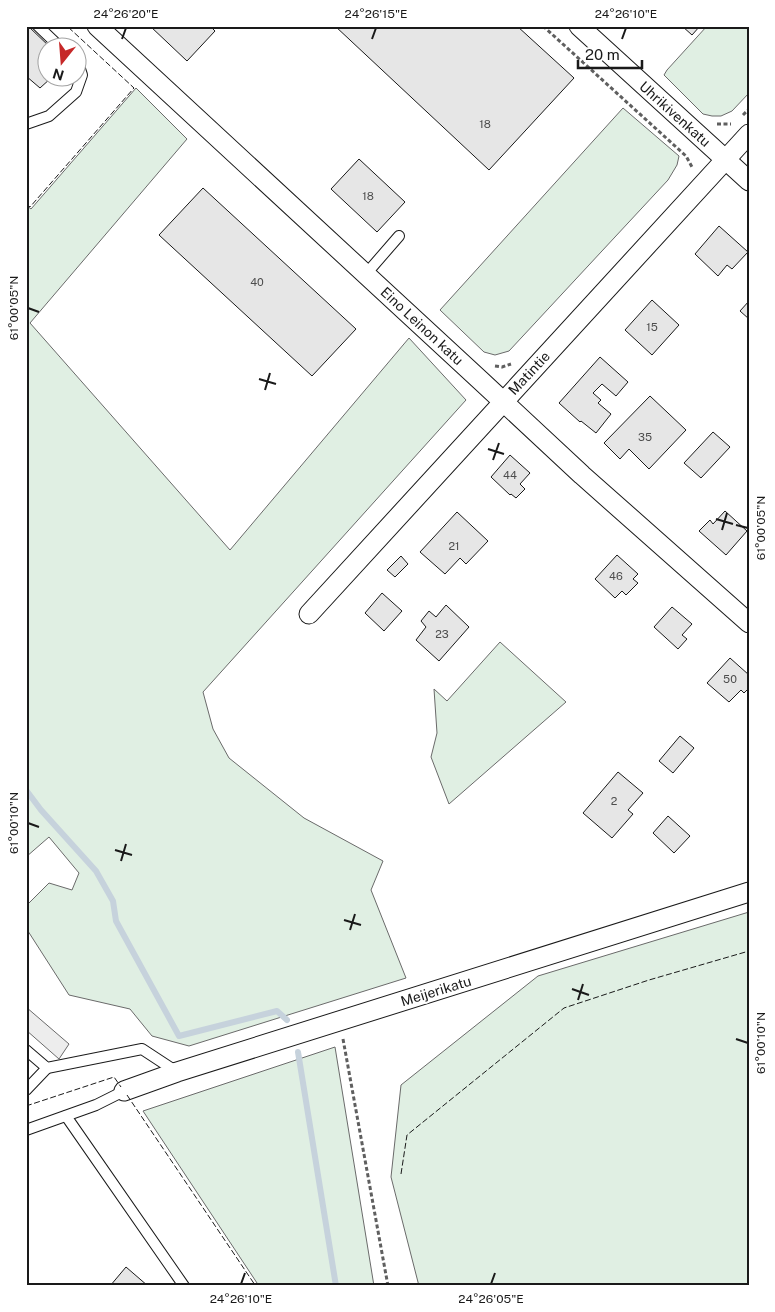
<svg xmlns="http://www.w3.org/2000/svg" width="775" height="1312" font-family="'Public Sans',sans-serif">
  <style>
    .green { fill: #e0efe3; stroke: #6a6a6a }
    .parking { fill: #ededed; stroke: #6a6a6a }
    .lines { fill: none; stroke-linecap: round; stroke-linejoin: round }
    .stream { stroke: #c6d2dc; stroke-width: 6 }
    .building { fill: #e6e6e6; stroke: #1a1a1a }
    .lane-casing { stroke: #1a1a1a; stroke-width: 12 }
    .street-casing { stroke: #1a1a1a; stroke-width: 21 }
    .path { stroke: #5f5f5f; stroke-width: 3; stroke-dasharray: 4 2.5; stroke-linecap: butt }
    .lane { stroke: #fff; stroke-width: 10 }
    .street { stroke: #fff; stroke-width: 19 }
    .fence { stroke: #1a1a1a; stroke-width: 1; stroke-dasharray: 6 2.5; stroke-linecap: butt }
    .ticks { fill: none; stroke: #1a1a1a; stroke-width: 2 }
    .labels { text-anchor: middle; dominant-baseline: central; stroke-width: 4; stroke-linejoin: round; paint-order: stroke }
    .number-label { font-size: 11px; fill: #4d4d4d }
    .street-label { font-size: 14px; fill: #1a1a1a; stroke: #fff }
    .neatline { fill: none; stroke: #1a1a1a; stroke-width: 2 }
    .ticks-label { font-size: 12px; text-anchor: middle; fill: #1a1a1a }
  </style>
  <rect width="100%" height="100%" fill="#fff"/>
  <g class="green">
    <path d="M707 26H749V93L732 111 721 116H712L703 114 664 75 667 70Z"/>
    <path d="M136 88 187 139 30 323 230 550 409 338 466 400 203 692 213 729 229 758 304 818 383 861 371 890 406 978 189 1046 152 1036 130 1009 69 995 26 928V906L49 883 72 890 79 873 49 837 26 857V205L31 209Z"/>
    <path d="M623 108 679 156 677 165 668 180 509 351 495 355 484 352 440 310Z"/>
    <path d="M500 642 566 702 449 804 431 757 437 733 434 689 447 701Z"/>
    <path d="M749 912V1286H419L391 1177 401 1085 538 976Z"/>
    <path d="M335 1047 374 1286H259L143 1111Z"/>
  </g>
  <path class="parking" d="M26 1007 69 1044 59 1059 26 1030Z"/>
  <g class="lines">
    <g class="stream">
      <path d="M26 790 41 810 96 871 113 901 116 921 179 1036 277 1011 287 1020"/>
      <path d="M298 1052 336 1286"/>
    </g>
  </g>
  <g class="building">
    <path d="M26 26H28L51 48H48V78H51L40 88 26 76Z"/>
    <path d="M150 26H210L215 31 187 61Z"/>
    <path d="M335 26H517L574 78 489 170Z"/>
    <path d="M682 26H700L692 35Z"/>
    <path d="M359 159 405 202 377 232 331 189Z"/>
    <path d="M203 188 356 329 312 376 159 235Z"/>
    <path d="M719 226 748 252 732 269 727 265 718 276 695 254Z"/>
    <path d="M652 300 679 325 652 355 625 330Z"/>
    <path d="M749 301V319L740 311Z"/>
    <path d="M600 357 628 382 616 396 602 384 593 393 601 400 598 403 611 414 596 433 581 421 580 422 559 403Z"/>
    <path d="M650 396 686 430 649 469 629 449 620 459 604 443Z"/>
    <path d="M713 432 730 447 701 478 684 463Z"/>
    <path d="M510 455 530 473 520 484 525 489 516 498 511 494 510 495 491 477Z"/>
    <path d="M725 511 747 531 726 555 699 531 710 520 713 524Z"/>
    <path d="M457 512 488 541 466 564 460 558 445 574 420 552Z"/>
    <path d="M617 555 638 574 633 579 638 583 626 595 622 591 615 598 595 579Z"/>
    <path d="M401 556 408 564 395 577 387 570Z"/>
    <path d="M382 593 402 611 384 631 365 613Z"/>
    <path d="M446 605 469 627 439 661 416 640 426 627 421 621 429 611 436 617Z"/>
    <path d="M672 607 692 624 682 635 687 639 678 649 654 627Z"/>
    <path d="M730 658 749 675V688L744 693 741 690 729 702 707 683Z"/>
    <path d="M680 736 694 748 673 773 659 761Z"/>
    <path d="M618 772 643 793 628 810 633 814 612 838 583 813Z"/>
    <path d="M668 816 690 836 674 853 653 833Z"/>
    <path d="M126 1267 148 1286H110Z"/>
  </g>
  <g class="lines">
    <g class="lane-casing">
      <g id="lane">
        <path d="M38 26 61 48"/>
        <path d="M26 124 49 116 76 92 82 75 78 63"/>
        <path d="M366 274 399 236"/>
        <path d="M26 1050 47 1068 142 1049 177 1072"/>
        <path d="M26 1090 47 1068"/>
        <path d="M66 1116 184 1286"/>
        <path d="M26 1130 96 1105 124 1091"/>
      </g>
    </g>
    <g class="street-casing">
      <g id="street">
        <path d="M97 26 480 380 582 475 749 623"/>
        <path d="M579 26 749 181"/>
        <path d="M309 614 749 134"/>
        <path d="M124 1091 177 1072 749 892"/>
      </g>
    </g>
    <g class="path">
      <path d="M543 26 686 156 692 167 691 168"/>
      <path d="M743 115 749 109"/>
      <path d="M717 124H731"/>
      <path d="M495 366 502 367 511 364"/>
      <path d="M343 1039 388 1286"/>
    </g>
    <use href="#lane" class="lane"/>
    <use href="#street" class="street"/>
    <g class="fence">
      <path d="M26 204 30 207 134 88 67 26"/>
      <path d="M127 1095 255 1285 254 1286"/>
      <path d="M26 1106 114 1077 121 1087"/>
      <path d="M401 1174 407 1135 564 1008 649 980 749 951"/>
    </g>
  </g>
  <path class="ticks" d="M122 39 126 28M372 39 376 28M622 39 626 28M28 308 39 312M259 379 276 384M265 390 270 373M488 449 504 454M493 460 499 443M716 519 733 524M736 525 748 528M722 530 727 513M28 823 39 827M115 850 132 855M121 861 126 844M344 920 361 925M350 930 355 914M572 989 589 995M578 1000 583 984M736 1039 748 1043M241 1284 245 1273M491 1284 495 1273"/>
  <g class="labels">
    <g class="number-label">
      <text x="485" y="124">18</text>
      <text x="368" y="196">18</text>
      <text x="257" y="282">40</text>
      <text x="652" y="327">15</text>
      <text x="645" y="437">35</text>
      <text x="510" y="475">44</text>
      <text x="454" y="546">21</text>
      <text x="616" y="576">46</text>
      <text x="442" y="634">23</text>
      <text x="730" y="679">50</text>
      <text x="614" y="801">2</text>
    </g>
    <g class="street-label">
      <text transform="translate(675 114) rotate(42)">Uhrikivenkatu</text>
      <text transform="translate(422 326) rotate(43)">Eino Leinon katu</text>
      <text transform="translate(529 373) rotate(-47)">Matintie</text>
      <text transform="translate(436 991) rotate(-17)">Meijerikatu</text>
    </g>
  </g>
  <rect width="775" height="1312" fill="none" stroke="#ffffff" stroke-width="55"/>
  <g transform="translate(62 62) rotate(197)"><circle r="24" fill="#ffffff" stroke="#a3a3a3"/>
  <path d="M0-4L9 19L0 12L-9 19Z" fill="#c62828"/>
  <text y="-8" font-size="14" font-weight="bold" text-anchor="middle" fill="#1a1a1a">N</text>
  </g>
  <path d="M578 60v8h64v-8" fill="none" stroke="#1a1a1a" stroke-width="2.5"/>
  <text x="585" y="60" font-size="15" fill="#1a1a1a" stroke="#ffffff" stroke-width="4" paint-order="stroke">20 m</text>
  <rect x="28" y="28" width="720" height="1256" class="neatline"/>
  <g class="ticks-label">
    <text x="126" y="18">24°26'20"E</text>
    <text x="376" y="18">24°26'15"E</text>
    <text x="626" y="18">24°26'10"E</text>
    <text transform="translate(14 308) rotate(-90)" y="4">61°00'05"N</text>
    <text transform="translate(761 528) rotate(-90)" y="4">61°00'05"N</text>
    <text transform="translate(14 823) rotate(-90)" y="4">61°00'10"N</text>
    <text transform="translate(761 1043) rotate(-90)" y="4">61°00'10"N</text>
    <text x="241" y="1303">24°26'10"E</text>
    <text x="491" y="1303">24°26'05"E</text>
  </g>
</svg>
